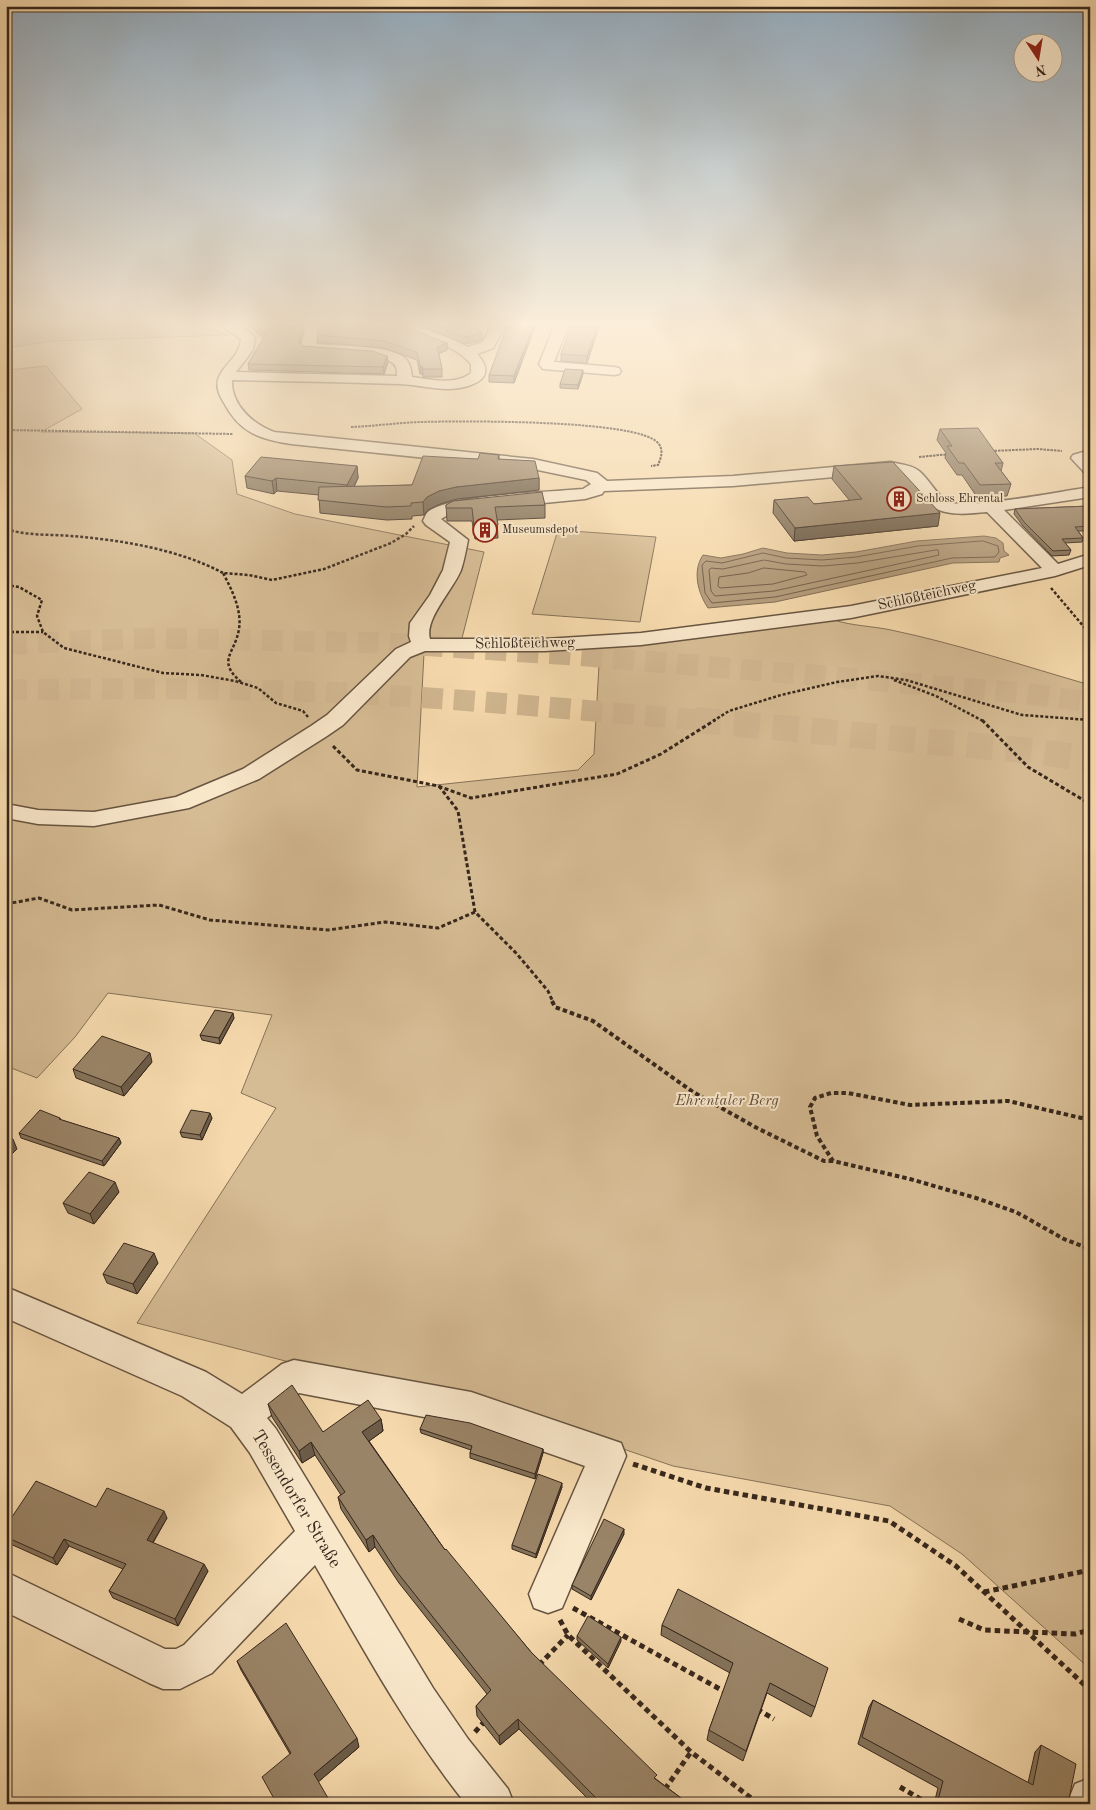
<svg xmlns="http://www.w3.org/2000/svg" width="1096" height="1810" font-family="'Old Standard TT',serif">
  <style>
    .green { fill: #d6bc94; stroke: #867258 }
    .water { fill: #b59d7c; stroke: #836e56 }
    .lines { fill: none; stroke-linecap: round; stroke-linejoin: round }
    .shore { stroke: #76624c; stroke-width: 1 }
    .highway-tunnel-far1 { stroke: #d0b690; stroke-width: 21; stroke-dasharray: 21 11; stroke-linecap: butt }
    .highway-tunnel { stroke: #d0b690; stroke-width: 26; stroke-dasharray: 26 13; stroke-linecap: butt }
    .minor-casing { stroke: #675440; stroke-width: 3 }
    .path-far4 { stroke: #37271c; stroke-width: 2; stroke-dasharray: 2.5 1; stroke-linecap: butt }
    .path-far3 { stroke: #37271c; stroke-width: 2.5; stroke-dasharray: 3 2; stroke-linecap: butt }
    .path-far2 { stroke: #37271c; stroke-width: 3; stroke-dasharray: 4 2.5; stroke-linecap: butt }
    .path-far1 { stroke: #37271c; stroke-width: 4; stroke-dasharray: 4.5 3; stroke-linecap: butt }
    .path { stroke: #37271c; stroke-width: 5; stroke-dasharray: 5.5 4; stroke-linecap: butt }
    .minor { fill: #f9e7ca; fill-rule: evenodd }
    .wall { fill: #847259; stroke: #37271c }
    .shaded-wall { fill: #6c5c48; stroke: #37271c }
    .building { fill: #9a8467; stroke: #37271c }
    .labels { text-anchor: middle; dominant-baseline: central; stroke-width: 4; stroke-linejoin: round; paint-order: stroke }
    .far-poi-label { font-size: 12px; fill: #37271c; stroke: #f9e7ca; text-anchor: start }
    .street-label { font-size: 15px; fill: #37271c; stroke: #f9e7ca }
    .park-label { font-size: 15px; font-style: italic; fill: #5f4c3a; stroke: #f9e7ca }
    .near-street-label { font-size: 18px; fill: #37271c; stroke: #f9e7ca }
  </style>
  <rect width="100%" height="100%" fill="#f6daad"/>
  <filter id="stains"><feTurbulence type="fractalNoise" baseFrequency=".004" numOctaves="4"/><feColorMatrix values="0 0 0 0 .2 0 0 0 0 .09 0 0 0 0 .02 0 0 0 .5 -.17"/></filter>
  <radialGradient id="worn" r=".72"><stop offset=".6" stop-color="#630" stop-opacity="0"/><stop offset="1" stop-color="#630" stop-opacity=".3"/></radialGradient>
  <g class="green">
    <path d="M6 324H195L228 335 53 341 6 348Z"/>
    <path d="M6 364 8 370 46 366 82 409 41 432 194 433 232 460 237 494 295 514 484 552 461 642 424 653 417 787 578 770 594 754 600 647 834 620C853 626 872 626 891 630 958 644 1024 666 1090 685V1669L962 1554 890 1506 673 1466 471 1397 340 1375 137 1323 276 1108 241 1093 272 1015 108 993 75 1037 37 1078 6 1066Z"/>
    <path d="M558 530 656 537 640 622 532 614Z"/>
  </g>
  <path class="water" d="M984 536 996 538 1003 543 1004 551 1009 555 1000 558 999 562 953 563 775 602 708 608C698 593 692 571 703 555L721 558 743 554 763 548 787 553 822 555 856 552 917 541Z"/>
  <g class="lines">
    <g class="shore">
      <path d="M983 541 998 546 999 552 995 557 952 558 775 597 712 603 705 593 702 565 706 561 722 563 763 553 786 558 822 560 856 557 918 546Z"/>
      <path d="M938 550 939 555 774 591 715 596 711 591 709 570 711 568 723 569 764 560 786 564 823 566 857 563Z"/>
      <path d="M764 568 805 572 807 575 773 584 720 588 718 586 719 577 748 573Z"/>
    </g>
    <g class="highway-tunnel-far1">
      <path d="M6 644 156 638 386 643 574 655 1022 693 1090 702"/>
      <path d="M6 690C120 688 233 688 347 693 468 699 589 711 709 721"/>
    </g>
    <path class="highway-tunnel" d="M695 720 1032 751 1090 759"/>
    <g class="minor-casing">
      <g id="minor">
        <path d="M218 324C233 324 245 325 255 338L253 350 236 372 397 376C397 370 397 365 391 362 375 353 329 354 308 352L301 348 306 324H370L373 327C366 334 330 328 318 330L316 344C338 346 384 345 402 356 410 361 411 369 412 377 430 379 455 386 471 373V364C453 343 419 335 393 327L391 324H411L452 339 468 347 483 342 492 324H506L493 348 477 354C488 366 490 378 471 385 447 394 424 385 400 384 344 382 288 381 232 380 231 405 253 424 274 432L533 459 597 473 607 481 733 476 890 462C899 464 912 465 919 471 930 480 936 495 948 502 966 510 1065 491 1090 487V497L1004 510 1058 564 1090 554V565L1055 576 851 618 641 645 545 651H425L410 657 343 725 327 736 259 779 189 808 94 826 38 824 6 818V804L38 810 94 812 176 797 243 769 311 726 327 715 396 649 411 642 409 636 410 623 430 595 443 570 450 542 426 525 423 521C425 517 426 513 429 511 450 495 552 492 583 489L591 484 586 480 533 469 291 444C258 439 239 432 223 401 218 393 215 383 220 375 227 362 240 355 241 339ZM890 472C918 478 917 501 939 510 954 516 971 513 987 512L1042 568 851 606 641 633 545 639H430C424 619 453 590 461 570 464 561 466 550 468 540L441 519 453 512 585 499 602 494 604 491 733 486Z"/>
        <path d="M555 324H569L554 362 614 367 619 368 621 371 619 374 614 375 543 369 539 364Z"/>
        <path d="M1090 450V474L1084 472 1071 458 1073 455Z"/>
        <path d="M6 1287 206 1372 242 1394 282 1364 294 1360 471 1392 621 1443 626 1456 562 1608 548 1613 534 1608 529 1594 585 1466 471 1426 299 1393 267 1418 276 1429 433 1688 468 1739 508 1789 514 1804H466C407 1730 362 1647 315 1565L212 1673 180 1689H163L149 1683 6 1612V1572L165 1649H176L184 1645 295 1531 250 1453 231 1427 182 1396 6 1318Z"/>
        <path d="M1090 1778V1804H1067L1075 1784Z"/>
      </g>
    </g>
    <g class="path-far4">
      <path d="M351 427C374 426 397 423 420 422 457 421 638 419 658 443 664 450 661 458 658 465L651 466"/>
      <path d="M6 430 233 434"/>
      <path d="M991 451 1038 449 1062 451"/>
      <path d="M919 457 950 454"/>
    </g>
    <g class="path-far3">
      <path d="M6 529C27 536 49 534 71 536 121 540 178 549 223 573"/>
      <path d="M6 585 19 587 42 600 37 616 43 632 64 648 163 673 201 675 235 681 258 688 276 703 303 711 308 717"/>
      <path d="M1051 588 1090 634"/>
      <path d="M6 632H43"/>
      <path d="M894 680 936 696 983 721"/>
      <path d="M241 682C216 660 235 654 239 629 242 610 232 590 223 573L249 575 272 580 324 569 391 543 406 534 414 526"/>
      <path d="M713 721 729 711 781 695 837 682 878 676 906 680 1022 715 1090 720"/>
    </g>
    <g class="path-far2">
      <path d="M982 720 1028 767 1090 804"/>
      <path d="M333 746 357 770 438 786 471 798 617 774 661 754 715 720"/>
      <path d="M439 786 458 811 475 912 517 954 548 991 553 1002"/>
      <path d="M6 904 39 898 72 910 159 905 210 920 328 930 385 922 438 928 475 912"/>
    </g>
    <g class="path-far1">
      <path d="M552 1001 555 1007 593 1021 693 1092 757 1128 824 1161H833"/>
      <path d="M1090 1120 1008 1101 910 1105 848 1093H831L815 1098 810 1107 817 1136 833 1161 910 1179 976 1198 1016 1212 1064 1239 1090 1249"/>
    </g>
    <g class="path">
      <path d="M633 1464 706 1488 889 1521 956 1566 1090 1690"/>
      <path d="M984 1592 1090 1570"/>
      <path d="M573 1608 727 1693"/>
      <path d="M959 1619 984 1630 1075 1634 1090 1630"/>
      <path d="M560 1620 568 1635 691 1752 759 1804"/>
      <path d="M539 1665 568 1635"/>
      <path d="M757 1709 774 1719"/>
      <path d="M475 1732 484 1722"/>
      <path d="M900 1787 929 1804"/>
      <path d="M665 1789 691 1752"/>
    </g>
    <use href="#minor" class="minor"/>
  </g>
  <g class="wall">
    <path d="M247 324H305L303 326V334L300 344 302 346 388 362 384 374 249 370 248 364 264 338 257 333 256 331Z"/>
    <path d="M416 324H470L482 340 466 344Z"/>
    <path d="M536 324 514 383 489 382V375Z"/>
    <path d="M600 324 587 363 561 361V354Z"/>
    <path d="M317 335 447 343V350L439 354 442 369V377H423V374H420L417 360 384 348 318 342Z"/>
    <path d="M583 374 578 389 560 388V384Z"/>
    <path d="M940 429 1003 463 1001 471 1011 484 1007 496 977 497 962 475H957L945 458 946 453 937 440Z"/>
    <path d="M499 455V459L539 478V490L457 499 440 504 428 510 424 515 412 516V519L387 520 320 513 319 495 277 491 274 494 247 488 245 476 357 466 358 478 354 487 412 485 478 459Z"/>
    <path d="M834 466 938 526 794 541 773 513 774 500 814 504 850 501 832 479Z"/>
    <path d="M446 505H545V518L497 520 498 538 475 539 472 521H447Z"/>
    <path d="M1090 506V531H1078L1083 538 1082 542 1065 543 1071 550 1069 555 1052 556 1023 526 1014 514 1015 509Z"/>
    <path d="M234 1018 220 1044 202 1040 200 1035Z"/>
    <path d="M152 1062 124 1096 76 1078 73 1069Z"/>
    <path d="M60 1118 61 1120 119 1138 121 1143 104 1166 21 1138 19 1133Z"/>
    <path d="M212 1118 202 1140 182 1137 180 1132Z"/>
    <path d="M119 1192 94 1224 68 1213 63 1203Z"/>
    <path d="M158 1263 137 1294 107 1283 103 1274Z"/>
    <path d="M268 1404 323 1432 381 1419 383 1431 369 1441 445 1550 531 1652 656 1779 689 1804H593L519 1729 500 1745 477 1716 476 1706 487 1694 399 1583 375 1547 369 1552 341 1509 338 1497 341 1495 315 1455 302 1463 272 1417Z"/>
    <path d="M420 1429 543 1449V1453L535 1479 470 1458V1453L471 1450 421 1433Z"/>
    <path d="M562 1487 536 1558 512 1549V1545Z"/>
    <path d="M96 1507 167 1518 153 1543 208 1571 178 1626 113 1598 109 1591 123 1569 69 1546 57 1565 6 1542V1526Z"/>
    <path d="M624 1534 591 1600 572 1589V1585Z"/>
    <path d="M662 1625 815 1707 811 1717 767 1693 743 1761 707 1740 709 1730 730 1673 661 1635Z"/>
    <path d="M577 1636 621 1641 608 1668 577 1640Z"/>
    <path d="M237 1661 359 1747 318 1782 290 1754 241 1670Z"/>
    <path d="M873 1700 1028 1783 1035 1752 1041 1745 1068 1804H934L938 1788 858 1744 869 1707Z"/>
  </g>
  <g class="shaded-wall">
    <path d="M302 324H305L303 326V334L299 347 298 341Z"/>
    <path d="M534 324H536L514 383V376Z"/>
    <path d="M598 324H600L587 363V356Z"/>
    <path d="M482 333V340L466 344V337Z"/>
    <path d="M447 343V350L437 354V347Z"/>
    <path d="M387 356 388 362 384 374 383 367Z"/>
    <path d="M420 366H422L423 374H420Z"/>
    <path d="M583 370V374L578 389V385Z"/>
    <path d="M357 466 358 478 348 498 347 485Z"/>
    <path d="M276 478 277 491 274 494 272 481Z"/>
    <path d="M539 478V490L457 499 440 504 428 510 424 515 423 502 427 497 439 491 456 487Z"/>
    <path d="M940 513 938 526 794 541 795 528Z"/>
    <path d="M233 1013 234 1018 220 1044 219 1038Z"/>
    <path d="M150 1053 152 1062 124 1096 121 1087Z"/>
    <path d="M210 1113 212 1118 202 1140 200 1135Z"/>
    <path d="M119 1138 121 1143 104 1166 102 1161Z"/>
    <path d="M13 1139 17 1149 6 1160V1146Z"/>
    <path d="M115 1182 119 1192 94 1224 90 1214Z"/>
    <path d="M154 1253 158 1263 137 1294 133 1284Z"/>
    <path d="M381 1419 383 1431 365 1444 362 1432Z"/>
    <path d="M311 1442 315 1455 302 1463 299 1451Z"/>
    <path d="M543 1449V1453L535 1479V1474Z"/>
    <path d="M562 1483V1487L536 1558V1554Z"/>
    <path d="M164 1511 167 1518 150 1547 147 1540Z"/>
    <path d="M624 1529V1534L591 1600V1596Z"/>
    <path d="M373 1535 375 1547 369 1552 366 1540Z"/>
    <path d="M64 1539 69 1546 57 1565 53 1558Z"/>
    <path d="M204 1564 208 1571 178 1626 175 1619Z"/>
    <path d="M621 1637V1641L608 1668V1664Z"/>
    <path d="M518 1719 519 1729 500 1745 499 1736Z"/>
    <path d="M357 1738 359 1747 317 1783 314 1774Z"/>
    <path d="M328 1798 330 1804H323Z"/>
  </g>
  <g class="building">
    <path d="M255 324H302V328L298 341 302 346 372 351 387 356 383 367 248 364 266 334 256 326H258Z"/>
    <path d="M362 324H399L447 343 437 347 442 369H423L422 366H420L417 352 384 341 317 335 319 325Z"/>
    <path d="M431 324H470L482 333 466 337Z"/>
    <path d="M508 324H534L514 376 489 375Z"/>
    <path d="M572 324H598L587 356 561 354Z"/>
    <path d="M565 369 583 370 578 385 560 384Z"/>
    <path d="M978 428 1003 463H995L1011 484 980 485 964 463H959L947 446H952L940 429Z"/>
    <path d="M480 453 499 455 498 459 535 461 539 478 456 487 439 491 427 497 423 502 411 503V506L386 507 318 500 319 487 412 485 423 456 478 459Z"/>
    <path d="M261 457 357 466 347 485 276 478 272 481 245 476Z"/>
    <path d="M893 462 940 513 795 528 774 500 808 497 814 504 862 499 834 466Z"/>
    <path d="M542 492 545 505 495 507 498 525 474 526 472 508H446V505L453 501Z"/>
    <path d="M1090 506V526L1075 527 1083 538 1062 539 1071 550 1053 551 1024 522 1015 509Z"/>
    <path d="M215 1010 233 1013 219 1038 200 1035Z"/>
    <path d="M102 1036 150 1053 121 1087 73 1069Z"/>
    <path d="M40 1110 60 1118 59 1119 119 1138 102 1161 19 1133Z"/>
    <path d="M191 1110 210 1113 200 1135 180 1132Z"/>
    <path d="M6 1136 13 1139 6 1146Z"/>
    <path d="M89 1172 115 1182 90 1214 63 1203Z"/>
    <path d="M124 1243 154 1253 133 1284 103 1274Z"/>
    <path d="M292 1385 323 1432 368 1400 381 1419 362 1432 445 1550 446 1549 531 1652 657 1775 654 1778 689 1804H640L637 1802 636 1804H602L518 1719 499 1736 476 1706 491 1690 397 1572 373 1535 366 1540 338 1497 345 1492 311 1442 299 1451 268 1404Z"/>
    <path d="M426 1415 470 1423 543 1449 535 1474 470 1453 472 1446 420 1429Z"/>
    <path d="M538 1474 562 1483 536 1554 512 1545Z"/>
    <path d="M36 1481 96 1507 107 1488 164 1511 147 1540 204 1564 175 1619 109 1591 126 1564 64 1539 53 1558 6 1537V1526Z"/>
    <path d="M604 1519 624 1529 591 1596 572 1585Z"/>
    <path d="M678 1589 828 1668 815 1707 770 1683 746 1751 709 1730 733 1663 662 1625Z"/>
    <path d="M588 1616 621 1637 608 1664 577 1636Z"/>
    <path d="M286 1623 357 1738 314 1774 328 1798 323 1804H277L262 1777 291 1753 237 1661Z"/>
    <path d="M873 1700 1033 1785 1041 1745 1076 1764 1068 1804H937L943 1781 862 1737Z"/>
  </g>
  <linearGradient id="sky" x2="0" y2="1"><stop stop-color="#93abbd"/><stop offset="0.56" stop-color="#fbeeda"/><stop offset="1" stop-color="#fbeeda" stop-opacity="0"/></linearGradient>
  <rect width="1096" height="577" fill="url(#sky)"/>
  <defs>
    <g id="building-ring" transform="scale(1.25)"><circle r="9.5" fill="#f9e7ca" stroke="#8f2418" stroke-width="1.5"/><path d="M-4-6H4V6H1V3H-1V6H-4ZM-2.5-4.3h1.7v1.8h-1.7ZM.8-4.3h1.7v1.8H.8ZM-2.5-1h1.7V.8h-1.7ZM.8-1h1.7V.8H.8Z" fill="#8f2418"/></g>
  </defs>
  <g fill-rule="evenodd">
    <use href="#building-ring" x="899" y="499"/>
    <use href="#building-ring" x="485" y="530"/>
  </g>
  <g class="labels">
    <g class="far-poi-label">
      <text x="916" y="499">Schloss Ehrental</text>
      <text x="502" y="530">Museumsdepot</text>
    </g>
    <g class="street-label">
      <text transform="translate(927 596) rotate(-12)">Schloßteichweg</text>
      <text transform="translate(525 644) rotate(-1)">Schloßteichweg</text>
    </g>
    <g class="park-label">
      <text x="727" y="1101">Ehrentaler Berg</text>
    </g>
    <g class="near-street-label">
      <text transform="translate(296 1499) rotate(59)">Tessendorfer Straße</text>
    </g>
  </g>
  <rect width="1096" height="1810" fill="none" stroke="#f6daad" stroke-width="25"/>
  <rect x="8" y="8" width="1081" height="1795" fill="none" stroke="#37271c" stroke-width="2.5"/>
  <rect x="12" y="12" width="1071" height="1785" fill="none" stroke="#37271c"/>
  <g transform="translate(1038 58) rotate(168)"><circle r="24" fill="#f9e7ca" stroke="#ab9a84"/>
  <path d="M0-4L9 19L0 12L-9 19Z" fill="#8f2418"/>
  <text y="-8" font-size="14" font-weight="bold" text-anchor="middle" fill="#37271c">N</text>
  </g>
  <rect width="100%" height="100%" filter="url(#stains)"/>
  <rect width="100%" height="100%" fill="url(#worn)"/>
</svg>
